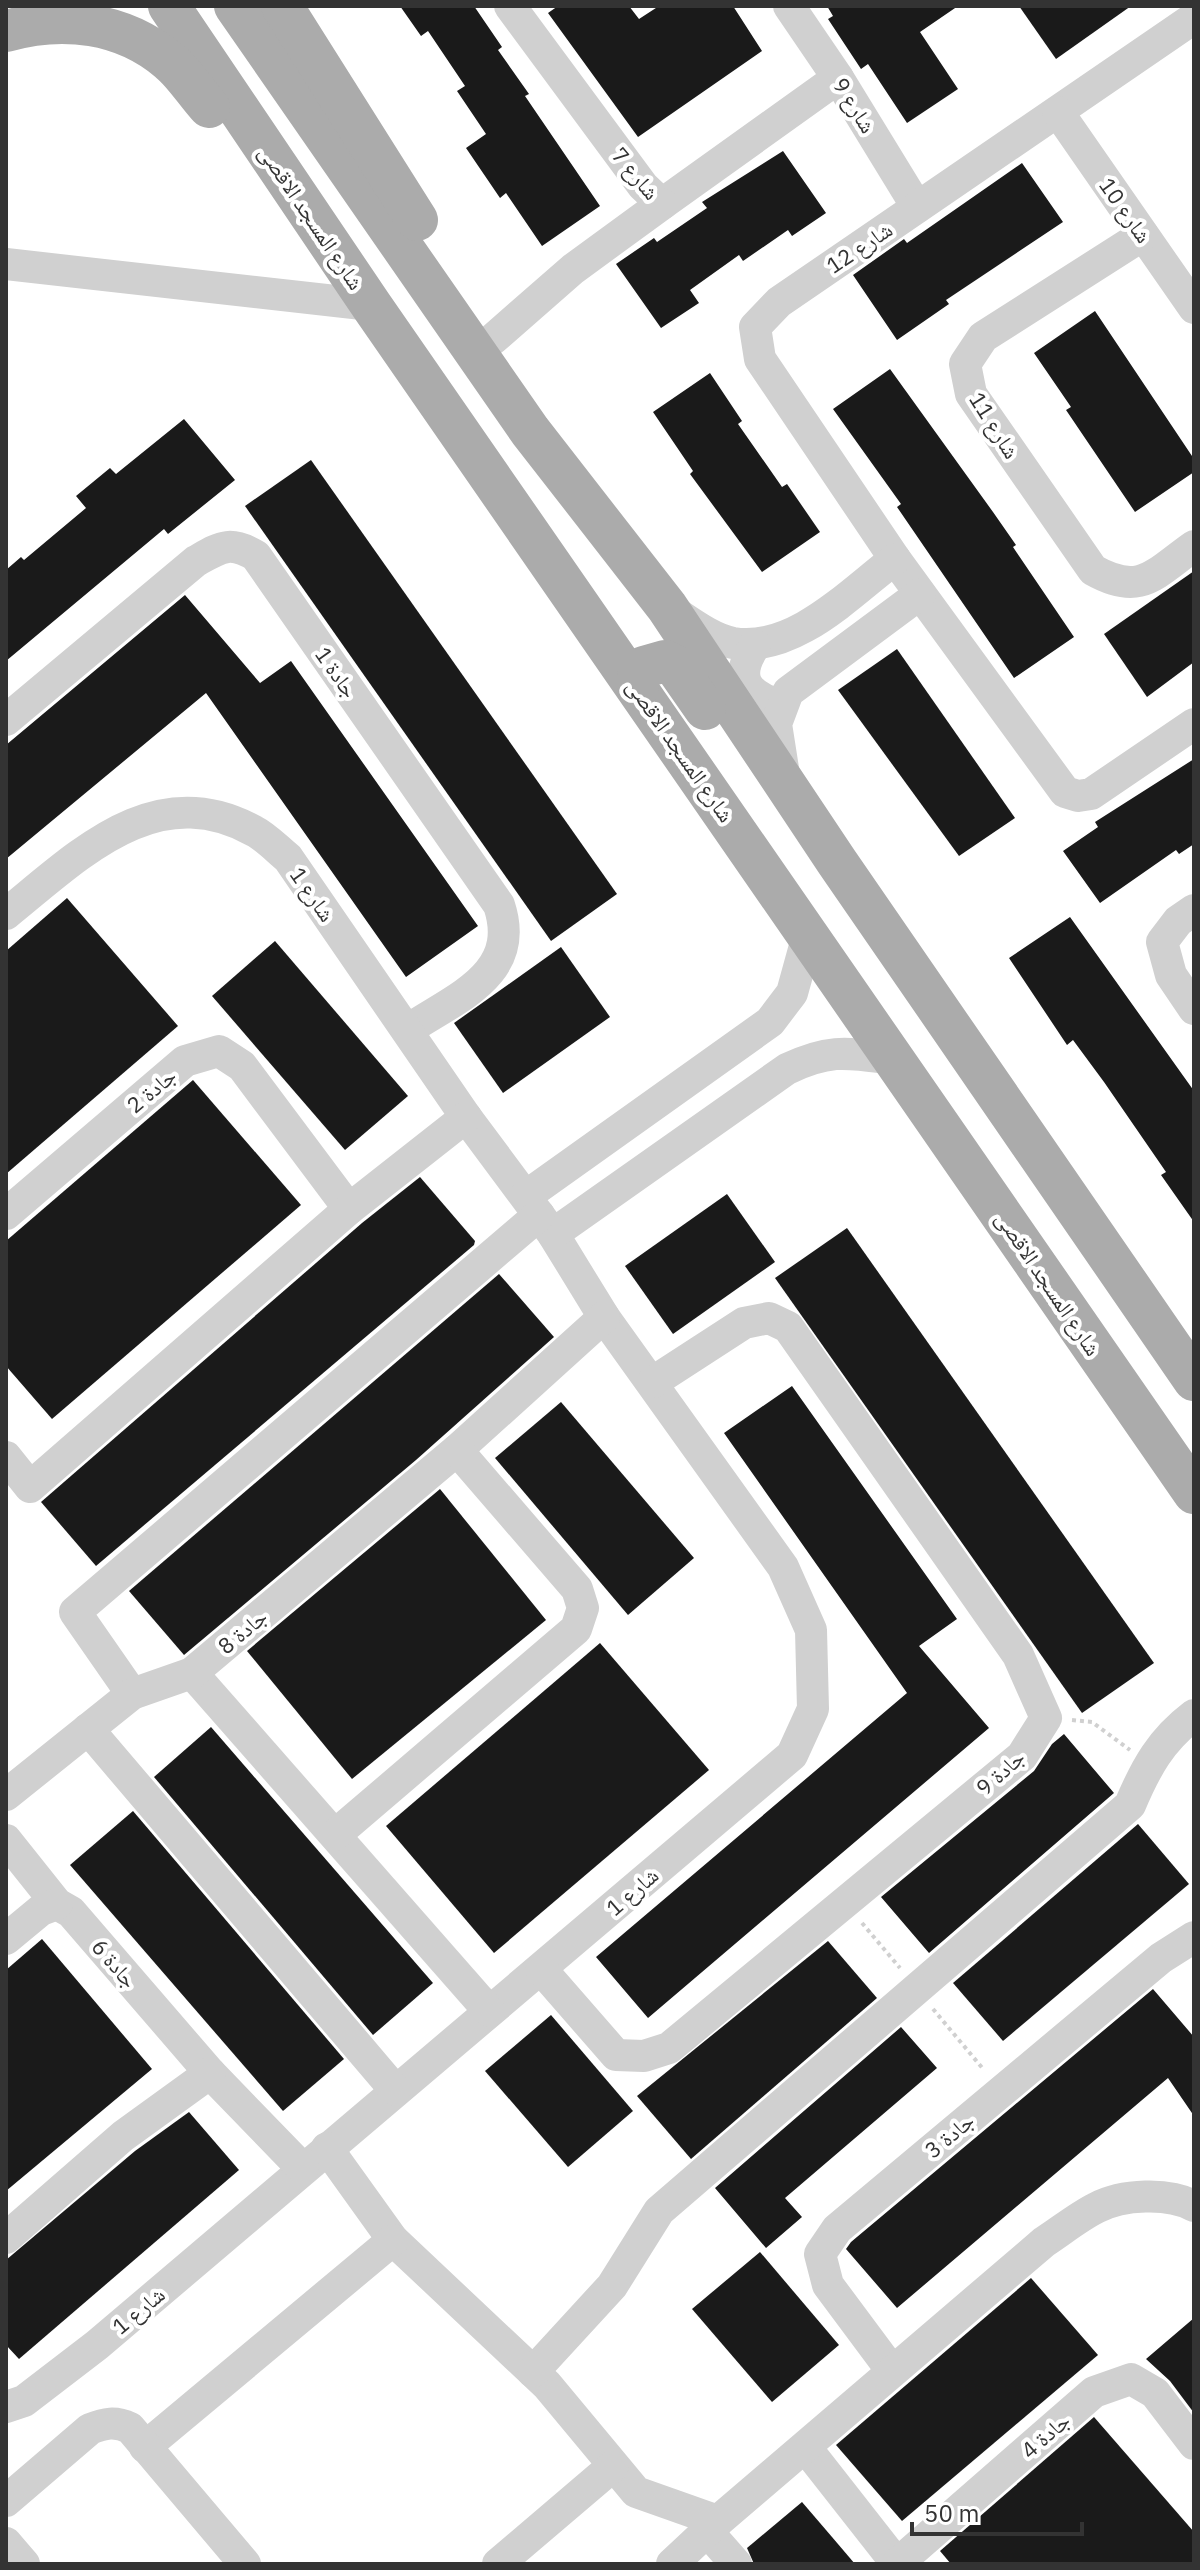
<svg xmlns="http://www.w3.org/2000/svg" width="1200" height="2570" font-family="'IBM Plex Sans','Noto Naskh Arabic',sans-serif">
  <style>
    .building { fill: #1a1a1a }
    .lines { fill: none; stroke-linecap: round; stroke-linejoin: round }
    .path { stroke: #d0d0d0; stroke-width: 4; stroke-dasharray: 4 4; stroke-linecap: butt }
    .minor { stroke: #d0d0d0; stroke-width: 32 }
    .major { stroke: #ababab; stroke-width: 42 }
    .labels { text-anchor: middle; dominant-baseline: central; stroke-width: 8; stroke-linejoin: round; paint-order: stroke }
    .street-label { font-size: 22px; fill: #333; stroke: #fff }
  </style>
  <rect width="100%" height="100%" fill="#fff"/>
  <g class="building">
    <path d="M400 6H474L502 47 498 50 529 94 525 96 600 206 542 246 506 193 500 198 466 148 486 134 457 91 465 86 428 31 421 36Z"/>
    <path d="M558 6H629L639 19 659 6H733L762 51 638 137 548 13Z"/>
    <path d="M827 6H958L920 32 958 89 907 123 868 64 861 69 828 19 833 16Z"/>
    <path d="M1019 6H1131L1056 59Z"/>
    <path d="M783 151 826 213 792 236 788 230 743 261 739 255 690 290 699 303 661 328 616 264 654 238 657 242 707 208 702 202Z"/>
    <path d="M1022 163 1063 222 946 300 949 304 897 340 853 275 904 239 907 243Z"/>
    <path d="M1095 311 1194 459V472L1135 512 1066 410 1071 407 1034 353Z"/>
    <path d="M890 369 993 512 1016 545 1013 547 1074 637 1014 678 897 507 901 504 833 409Z"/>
    <path d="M710 373 742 421 738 424 782 487 787 484 820 532 762 572 690 474 693 471 653 412Z"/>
    <path d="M184 419 235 480 168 534 164 529 6 661V570L21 557 24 560 86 508 76 496 110 468 116 474Z"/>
    <path d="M311 460 617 894 551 941 245 506Z"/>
    <path d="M1194 571V662L1147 697 1104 634Z"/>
    <path d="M185 595 260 683 291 661 478 926 406 977 206 693 6 859V745Z"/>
    <path d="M897 649 1015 818 959 856 838 690Z"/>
    <path d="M1194 759V844L1179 854 1176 850 1100 903 1063 851 1098 827 1095 822Z"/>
    <path d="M67 898 178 1026 6 1174V951Z"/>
    <path d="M1070 917 1194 1091V1222L1161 1175 1166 1172 1104 1082 1073 1040 1067 1045 1009 958Z"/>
    <path d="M275 941 408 1096 345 1150 212 996Z"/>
    <path d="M561 947 610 1017 503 1093 454 1023Z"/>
    <path d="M193 1080 301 1205 52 1419 6 1366V1241Z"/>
    <path d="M420 1177 475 1241 474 1245 96 1566 41 1502 362 1223Z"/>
    <path d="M727 1194 775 1262 673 1334 625 1266Z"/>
    <path d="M847 1228 1154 1663 1082 1713 775 1278Z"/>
    <path d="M499 1274 554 1337 416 1460 184 1655 129 1591Z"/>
    <path d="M792 1386 957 1619 919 1646 989 1728 648 2018 596 1957 907 1693 724 1433Z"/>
    <path d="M561 1402 694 1558 628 1615 495 1458Z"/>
    <path d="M440 1489 546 1620 352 1779 247 1651Z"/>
    <path d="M600 1643 709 1770 494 1953 386 1826Z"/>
    <path d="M211 1727 433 1983 373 2035 154 1777Z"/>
    <path d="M1064 1734 1114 1793 929 1953 881 1897 1034 1771 1052 1744Z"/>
    <path d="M133 1811 344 2059 283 2111 70 1865Z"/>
    <path d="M1138 1824 1189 1884 1003 2041 953 1983Z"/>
    <path d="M42 1939 152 2069 6 2191V1970Z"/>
    <path d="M828 1941 877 1998 691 2159 637 2096Z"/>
    <path d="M1153 1989 1194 2037V2116L1168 2078 897 2308 846 2249 851 2242Z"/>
    <path d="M551 2015 633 2111 568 2167 485 2071Z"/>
    <path d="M901 2027 937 2068 785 2198 802 2217 766 2248 715 2188Z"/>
    <path d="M189 2112 239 2170 19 2359 6 2345V2260L135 2151Z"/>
    <path d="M760 2252 839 2345 772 2402 692 2309Z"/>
    <path d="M1031 2278 1098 2355 902 2521 836 2445Z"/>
    <path d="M1194 2318V2413L1170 2381 1146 2359Z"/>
    <path d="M1094 2417 1194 2532V2564H951L940 2551Z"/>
    <path d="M802 2502 832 2537 855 2564H754L747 2548Z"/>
  </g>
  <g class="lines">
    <g class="path">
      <path d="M1072 1720 1092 1722 1130 1750"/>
      <path d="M862 1923 900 1968"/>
      <path d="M933 2009 984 2070"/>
    </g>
    <g class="minor">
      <path d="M510 6 643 186 662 204 838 78"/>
      <path d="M789 6 838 78 917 207"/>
      <path d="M1194 18 779 302 755 327 760 359 895 559 1065 792 1078 796 1091 794 1194 724"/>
      <path d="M1058 112 1194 308"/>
      <path d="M1143 235 983 337 965 364 971 394 1093 570C1141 597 1154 574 1194 546"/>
      <path d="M6 264 371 305"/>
      <path d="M493 339 573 269 662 204"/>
      <path d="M673 611C690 622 712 639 733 643 794 653 850 593 895 559"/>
      <path d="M755 645C733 679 746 695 782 706"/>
      <path d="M6 720 196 561C221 547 230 540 256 556L499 905C522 974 457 997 409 1029"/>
      <path d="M784 775 776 724 788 692 920 594"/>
      <path d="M1194 910 1178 921 1162 942 1171 975 1194 1009"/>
      <path d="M6 914C78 856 155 776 254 831 266 837 277 849 288 858L466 1117 553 1234 604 1317 783 1567 811 1630 813 1709 792 1755 97 2345 24 2401 6 2407"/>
      <path d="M526 1196 770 1022 792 993 808 935"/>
      <path d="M6 1214 185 1061 219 1051 242 1066 349 1209"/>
      <path d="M553 1234 787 1069C831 1048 848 1053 895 1059"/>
      <path d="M6 1457 30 1487 349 1209 466 1117"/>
      <path d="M192 1673 489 2011"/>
      <path d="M132 1694 75 1612 539 1215"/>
      <path d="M88 1729 395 2090"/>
      <path d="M6 1795 132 1694 192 1673 457 1450 604 1317"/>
      <path d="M335 1835 576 1629 583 1608 577 1589 457 1450"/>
      <path d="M6 1840 57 1904 71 1912 210 2073 303 2169"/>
      <path d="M6 1939 41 1910 57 1904"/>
      <path d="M541 1969 616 2055 644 2056 669 2048 1022 1756 1046 1718 1018 1655 788 1327 769 1318 744 1323 653 1382"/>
      <path d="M327 2148 393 2240 547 2385 636 2492 718 2521"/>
      <path d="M6 2238 123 2136 210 2073"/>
      <path d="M892 2371 828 2285 820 2254 837 2229 1161 1958 1194 1937"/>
      <path d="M533 2372 612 2286 659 2211 1130 1805C1146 1767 1161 1740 1194 1715"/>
      <path d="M145 2447 393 2240"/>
      <path d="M806 2448 897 2564"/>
      <path d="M6 2501 90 2429C105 2423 115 2421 130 2428L245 2564"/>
      <path d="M707 2531 736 2564"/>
      <path d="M6 2543 24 2564"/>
      <path d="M498 2564 613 2466"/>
      <path d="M672 2564 718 2521 1044 2242C1061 2231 1078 2217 1096 2208 1122 2194 1169 2192 1194 2206"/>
      <path d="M897 2564 1094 2392 1131 2379 1155 2393 1194 2444"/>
    </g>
    <g class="major">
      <path d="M169 6 371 305 1194 1493"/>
      <path d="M235 6 530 431 667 607 837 862 1194 1380"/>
      <path d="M282 6 417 220"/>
      <path d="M6 31C63 15 123 22 169 61 184 73 196 93 209 107"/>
      <path d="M638 688V676L644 667 665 661 675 666 705 709"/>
    </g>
  </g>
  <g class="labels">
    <g class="street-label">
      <text transform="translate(855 105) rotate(58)">شارع 9</text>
      <text transform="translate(636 173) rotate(50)">شارع 7</text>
      <text transform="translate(1126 210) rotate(55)">شارع 10</text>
      <text transform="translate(312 217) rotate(56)">شارع المسجد الاقصى</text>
      <text transform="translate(859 247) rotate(-34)">شارع 12</text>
      <text transform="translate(995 425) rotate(58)">شارع 11</text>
      <text transform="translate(337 672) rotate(55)">جادة 1</text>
      <text transform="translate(681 750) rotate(55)">شارع المسجد الاقصى</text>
      <text transform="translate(313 894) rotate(55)">شارع 1</text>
      <text transform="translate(151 1090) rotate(-40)">جادة 2</text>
      <text transform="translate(1049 1283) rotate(56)">شارع المسجد الاقصى</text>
      <text transform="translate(242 1631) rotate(-40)">جادة 8</text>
      <text transform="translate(1000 1772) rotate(-42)">جادة 9</text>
      <text transform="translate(632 1891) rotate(-41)">شارع 1</text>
      <text transform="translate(115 1963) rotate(49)">جادة 6</text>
      <text transform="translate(949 2135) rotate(-40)">جادة 3</text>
      <text transform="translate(138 2310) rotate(-40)">شارع 1</text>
      <text transform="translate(1045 2435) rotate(-41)">جادة 4</text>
    </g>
  </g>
  <rect width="1200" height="2570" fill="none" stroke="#333333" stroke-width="16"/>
  <path d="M912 2522v12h170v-12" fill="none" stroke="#333333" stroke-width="4"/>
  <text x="924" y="2522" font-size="24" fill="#333333" stroke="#ffffff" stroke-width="6" paint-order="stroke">50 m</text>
</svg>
